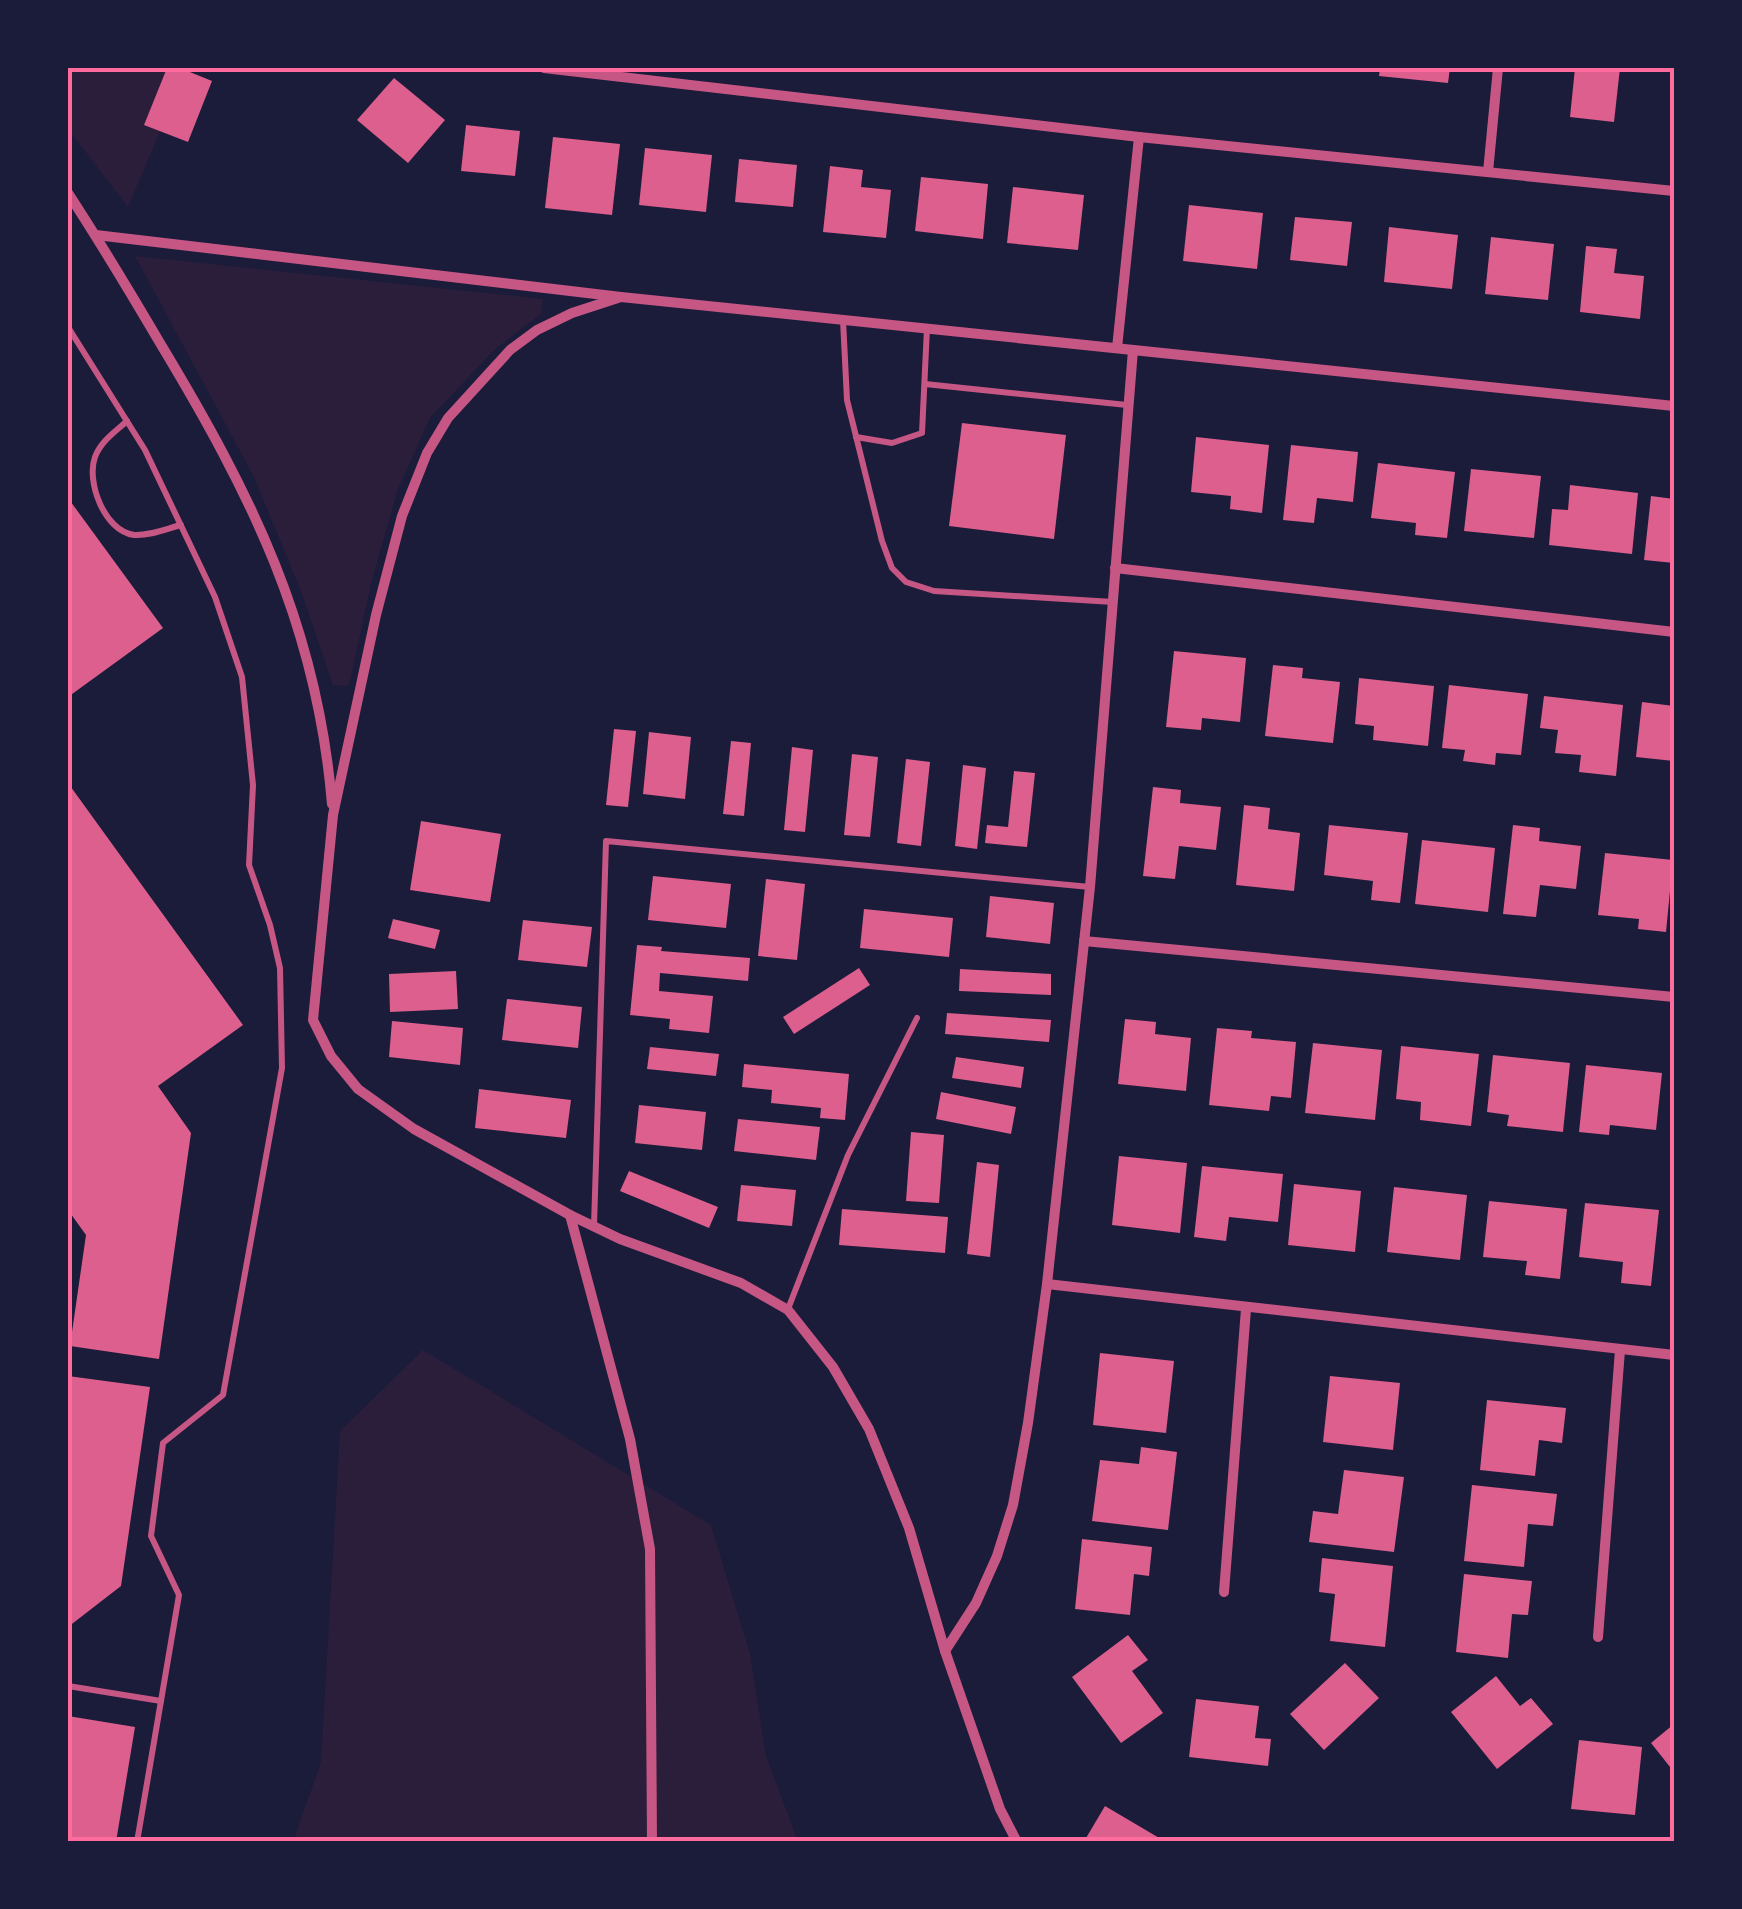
<svg xmlns="http://www.w3.org/2000/svg" width="1742" height="1909" font-family="'PT Sans',sans-serif">
  <style>
    .green { fill: #2a1e3b }
    .building { fill: #dd5f8e }
    .lines { fill: none; stroke-linecap: round; stroke-linejoin: round }
    .service { stroke: #c65784; stroke-width: 6 }
    .minor { stroke: #c65784; stroke-width: 10 }
    .neatline { fill: none; stroke: #ff6b9d; stroke-width: 4 }
  </style>
  <rect width="100%" height="100%" fill="#1b1b3a"/>
  <g class="green">
    <path d="M68 68H187L128 207 68 129Z"/>
    <path d="M135 256 543 299 541 314 494 350 430 418 398 489 371 584 349 686 333 685 302 594 254 477Z"/>
    <path d="M423 1350 711 1525 750 1654 766 1756 798 1841 293 1842 321 1762 340 1431Z"/>
  </g>
  <g class="building">
    <path d="M167 68H180L212 81 188 142 144 125Z"/>
    <path d="M1380 68H1450L1448 83 1379 76Z"/>
    <path d="M1575 68H1620L1614 122 1570 117Z"/>
    <path d="M394 78 445 120 408 163 357 120Z"/>
    <path d="M466 125 520 131 515 176 461 171Z"/>
    <path d="M553 137 620 144 612 215 545 208Z"/>
    <path d="M645 148 712 155 706 212 639 205Z"/>
    <path d="M739 159 797 165 793 207 735 202Z"/>
    <path d="M830 166 863 170 861 187 891 190 886 238 823 232Z"/>
    <path d="M921 177 988 184 983 239 915 231Z"/>
    <path d="M1013 187 1084 195 1078 250 1007 243Z"/>
    <path d="M1189 205 1263 213 1257 269 1183 261Z"/>
    <path d="M1295 217 1352 222 1347 266 1290 260Z"/>
    <path d="M1389 227 1458 235 1452 289 1384 282Z"/>
    <path d="M1491 237 1554 244 1548 300 1485 294Z"/>
    <path d="M1586 246 1617 249 1614 273 1644 276 1640 319 1580 312Z"/>
    <path d="M962 423 1066 435 1054 539 949 526Z"/>
    <path d="M1196 437 1269 445 1262 513 1230 509 1231 496 1191 492Z"/>
    <path d="M1291 445 1358 452 1353 502 1317 498 1314 523 1283 520Z"/>
    <path d="M1378 463 1455 472 1447 538 1415 535 1416 523 1371 518Z"/>
    <path d="M1471 469 1541 476 1534 538 1464 531Z"/>
    <path d="M1570 485 1638 493 1632 554 1549 545 1552 509 1568 510Z"/>
    <path d="M1651 496 1674 499V563L1644 560Z"/>
    <path d="M68 498 163 628 68 697Z"/>
    <path d="M1174 651 1246 658 1240 722 1202 718 1201 730 1166 727Z"/>
    <path d="M1273 665 1303 668 1302 678 1340 682 1333 743 1265 736Z"/>
    <path d="M1359 678 1434 686 1428 746 1373 740 1374 726 1355 724Z"/>
    <path d="M1449 685 1528 694 1521 755 1496 753 1495 765 1463 761 1465 750 1442 748Z"/>
    <path d="M1544 696 1623 705 1616 776 1579 772 1581 755 1555 753 1558 730 1540 728Z"/>
    <path d="M1642 702 1674 706V761L1636 757Z"/>
    <path d="M614 729 636 731 628 807 606 805Z"/>
    <path d="M649 732 691 737 685 799 643 794Z"/>
    <path d="M731 741 751 743 744 816 723 814Z"/>
    <path d="M792 747 813 750 805 832 784 830Z"/>
    <path d="M852 754 878 757 870 837 844 835Z"/>
    <path d="M906 759 930 762 921 846 897 843Z"/>
    <path d="M963 765 986 768 977 849 955 846Z"/>
    <path d="M1014 771 1035 773 1027 847 985 843 987 825 1008 827Z"/>
    <path d="M68 783 243 1025 158 1086 191 1133 159 1359 70 1346 86 1235 68 1210Z"/>
    <path d="M1153 787 1181 790 1180 803 1221 807 1216 850 1179 846 1175 879 1143 876Z"/>
    <path d="M1244 805 1270 808 1268 829 1300 833 1294 891 1236 885Z"/>
    <path d="M421 821 501 834 490 902 410 890Z"/>
    <path d="M1329 825 1408 833 1400 903 1371 900 1373 881 1324 875Z"/>
    <path d="M1513 825 1540 828 1539 841 1581 846 1576 889 1540 885 1536 917 1503 914Z"/>
    <path d="M1422 840 1495 848 1488 912 1415 904Z"/>
    <path d="M1605 853 1673 860 1666 932 1638 929 1639 919 1598 915Z"/>
    <path d="M653 876 731 884 726 928 648 920Z"/>
    <path d="M766 879 805 884 797 960 758 956Z"/>
    <path d="M990 896 1054 903 1050 944 986 937Z"/>
    <path d="M864 909 953 918 949 957 860 948Z"/>
    <path d="M393 919 440 930 435 949 388 938Z"/>
    <path d="M523 920 592 927 587 967 518 960Z"/>
    <path d="M637 945 662 947 661 951 750 958 748 981 660 973 659 991 713 996 709 1033 669 1029 670 1019 630 1015Z"/>
    <path d="M859 968 870 985 794 1034 783 1017Z"/>
    <path d="M960 969 1051 974V995L959 991Z"/>
    <path d="M456 971 458 1009 390 1012 389 974Z"/>
    <path d="M507 999 582 1007 578 1048 502 1040Z"/>
    <path d="M947 1013 1051 1020 1049 1042 945 1034Z"/>
    <path d="M1125 1019 1156 1022 1155 1034 1191 1038 1186 1091 1118 1084Z"/>
    <path d="M392 1021 463 1028 460 1065 389 1057Z"/>
    <path d="M1217 1028 1252 1031 1251 1038 1296 1042 1291 1098 1271 1096 1269 1111 1209 1105Z"/>
    <path d="M1313 1043 1382 1050 1375 1120 1305 1113Z"/>
    <path d="M1401 1046 1479 1054 1471 1126 1420 1120 1421 1102 1396 1099Z"/>
    <path d="M650 1047 719 1054 716 1076 647 1069Z"/>
    <path d="M1493 1055 1570 1063 1563 1132 1507 1126 1509 1115 1487 1112Z"/>
    <path d="M956 1057 1024 1067 1021 1088 952 1078Z"/>
    <path d="M744 1064 849 1074 845 1120 820 1118 821 1108 771 1103 772 1090 742 1087Z"/>
    <path d="M1586 1065 1662 1073 1656 1130 1610 1125 1609 1135 1579 1132Z"/>
    <path d="M479 1089 571 1100 566 1138 475 1128Z"/>
    <path d="M941 1092 1016 1107 1011 1134 936 1119Z"/>
    <path d="M639 1105 706 1112 702 1150 635 1143Z"/>
    <path d="M738 1119 820 1127 816 1160 734 1151Z"/>
    <path d="M911 1132 944 1135 939 1203 906 1201Z"/>
    <path d="M1119 1156 1187 1163 1180 1233 1112 1225Z"/>
    <path d="M977 1162 999 1165 990 1257 967 1254Z"/>
    <path d="M1202 1166 1283 1174 1278 1222 1229 1217 1226 1241 1194 1237Z"/>
    <path d="M629 1171 718 1207 709 1228 620 1191Z"/>
    <path d="M1294 1184 1361 1191 1355 1252 1288 1245Z"/>
    <path d="M741 1185 796 1190 792 1226 737 1221Z"/>
    <path d="M1394 1187 1467 1195 1460 1260 1387 1252Z"/>
    <path d="M1489 1201 1567 1209 1560 1279 1525 1275 1527 1261 1483 1257Z"/>
    <path d="M1585 1203 1659 1210 1651 1286 1621 1283 1623 1262 1579 1257Z"/>
    <path d="M842 1209 948 1217 945 1253 839 1245Z"/>
    <path d="M1100 1353 1174 1361 1166 1433 1093 1425Z"/>
    <path d="M68 1376 150 1387 121 1586 68 1627Z"/>
    <path d="M1330 1376 1400 1383 1393 1450 1323 1442Z"/>
    <path d="M1487 1400 1566 1408 1562 1443 1539 1440 1535 1476 1480 1470Z"/>
    <path d="M1141 1447 1177 1452 1168 1530 1092 1521 1100 1460 1139 1464Z"/>
    <path d="M1344 1470 1404 1477 1394 1552 1309 1542 1313 1511 1338 1514Z"/>
    <path d="M1472 1485 1557 1494 1553 1526 1528 1524 1524 1567 1464 1561Z"/>
    <path d="M1082 1539 1152 1547 1149 1576 1134 1574 1130 1615 1075 1609Z"/>
    <path d="M1322 1558 1393 1566 1385 1647 1330 1641 1335 1594 1319 1592Z"/>
    <path d="M1464 1574 1532 1581 1528 1615 1512 1614 1508 1658 1456 1652Z"/>
    <path d="M1128 1635 1148 1660 1132 1671 1163 1713 1121 1743 1072 1677Z"/>
    <path d="M1345 1663 1379 1698 1324 1750 1290 1714Z"/>
    <path d="M1496 1676 1520 1706 1531 1698 1553 1724 1497 1769 1451 1712Z"/>
    <path d="M1196 1699 1259 1706 1255 1738 1271 1739 1268 1766 1189 1757Z"/>
    <path d="M68 1716 135 1727 116 1842H68Z"/>
    <path d="M1674 1724V1772L1651 1743Z"/>
    <path d="M1579 1740 1642 1747 1635 1815 1571 1809Z"/>
    <path d="M1105 1806 1166 1842H1091L1086 1838Z"/>
  </g>
  <g class="lines">
    <g class="service">
      <path d="M843 320 847 400 882 541 892 568 906 582 934 591 1113 602"/>
      <path d="M68 327 145 450 215 597 242 677 253 785 249 865 270 925 280 968 282 1068 223 1395 163 1443 151 1536 179 1595 137 1842"/>
      <path d="M925 384 1127 405"/>
      <path d="M127 421C115 432 101 441 95 457 86 481 104 531 134 535 150 536 166 529 181 525"/>
      <path d="M856 437 892 443 922 433 927 328"/>
      <path d="M594 1226 606 841 1090 887"/>
      <path d="M788 1309 848 1155 917 1018"/>
      <path d="M68 1686 161 1701"/>
    </g>
    <g class="minor">
      <path d="M544 68 1139 137 1674 191"/>
      <path d="M1488 172 1498 68"/>
      <path d="M68 193C100 242 130 292 160 343 251 494 317 625 332 804"/>
      <path d="M96 235 621 297 1674 406"/>
      <path d="M621 297 572 313 537 330 510 350 448 418 427 453 402 516 376 615 333 815 313 1020 331 1056 358 1089 414 1129 570 1215 620 1239 741 1283 788 1310 833 1367 869 1429 909 1528 945 1651 1000 1809 1017 1842"/>
      <path d="M1117 348 1139 137"/>
      <path d="M1115 568 1674 632"/>
      <path d="M1084 941 1674 997"/>
      <path d="M570 1215 630 1439 650 1549 652 1842"/>
      <path d="M1047 1284 1674 1355"/>
      <path d="M1224 1592 1246 1309"/>
      <path d="M1598 1637 1620 1350"/>
      <path d="M945 1651 976 1603 997 1556 1013 1505 1028 1423 1047 1284 1090 887 1133 350"/>
    </g>
  </g>
  <rect width="1742" height="1909" fill="none" stroke="#1b1b3a" stroke-width="140"/>
  <rect x="70" y="70" width="1602" height="1769" class="neatline"/>
</svg>
